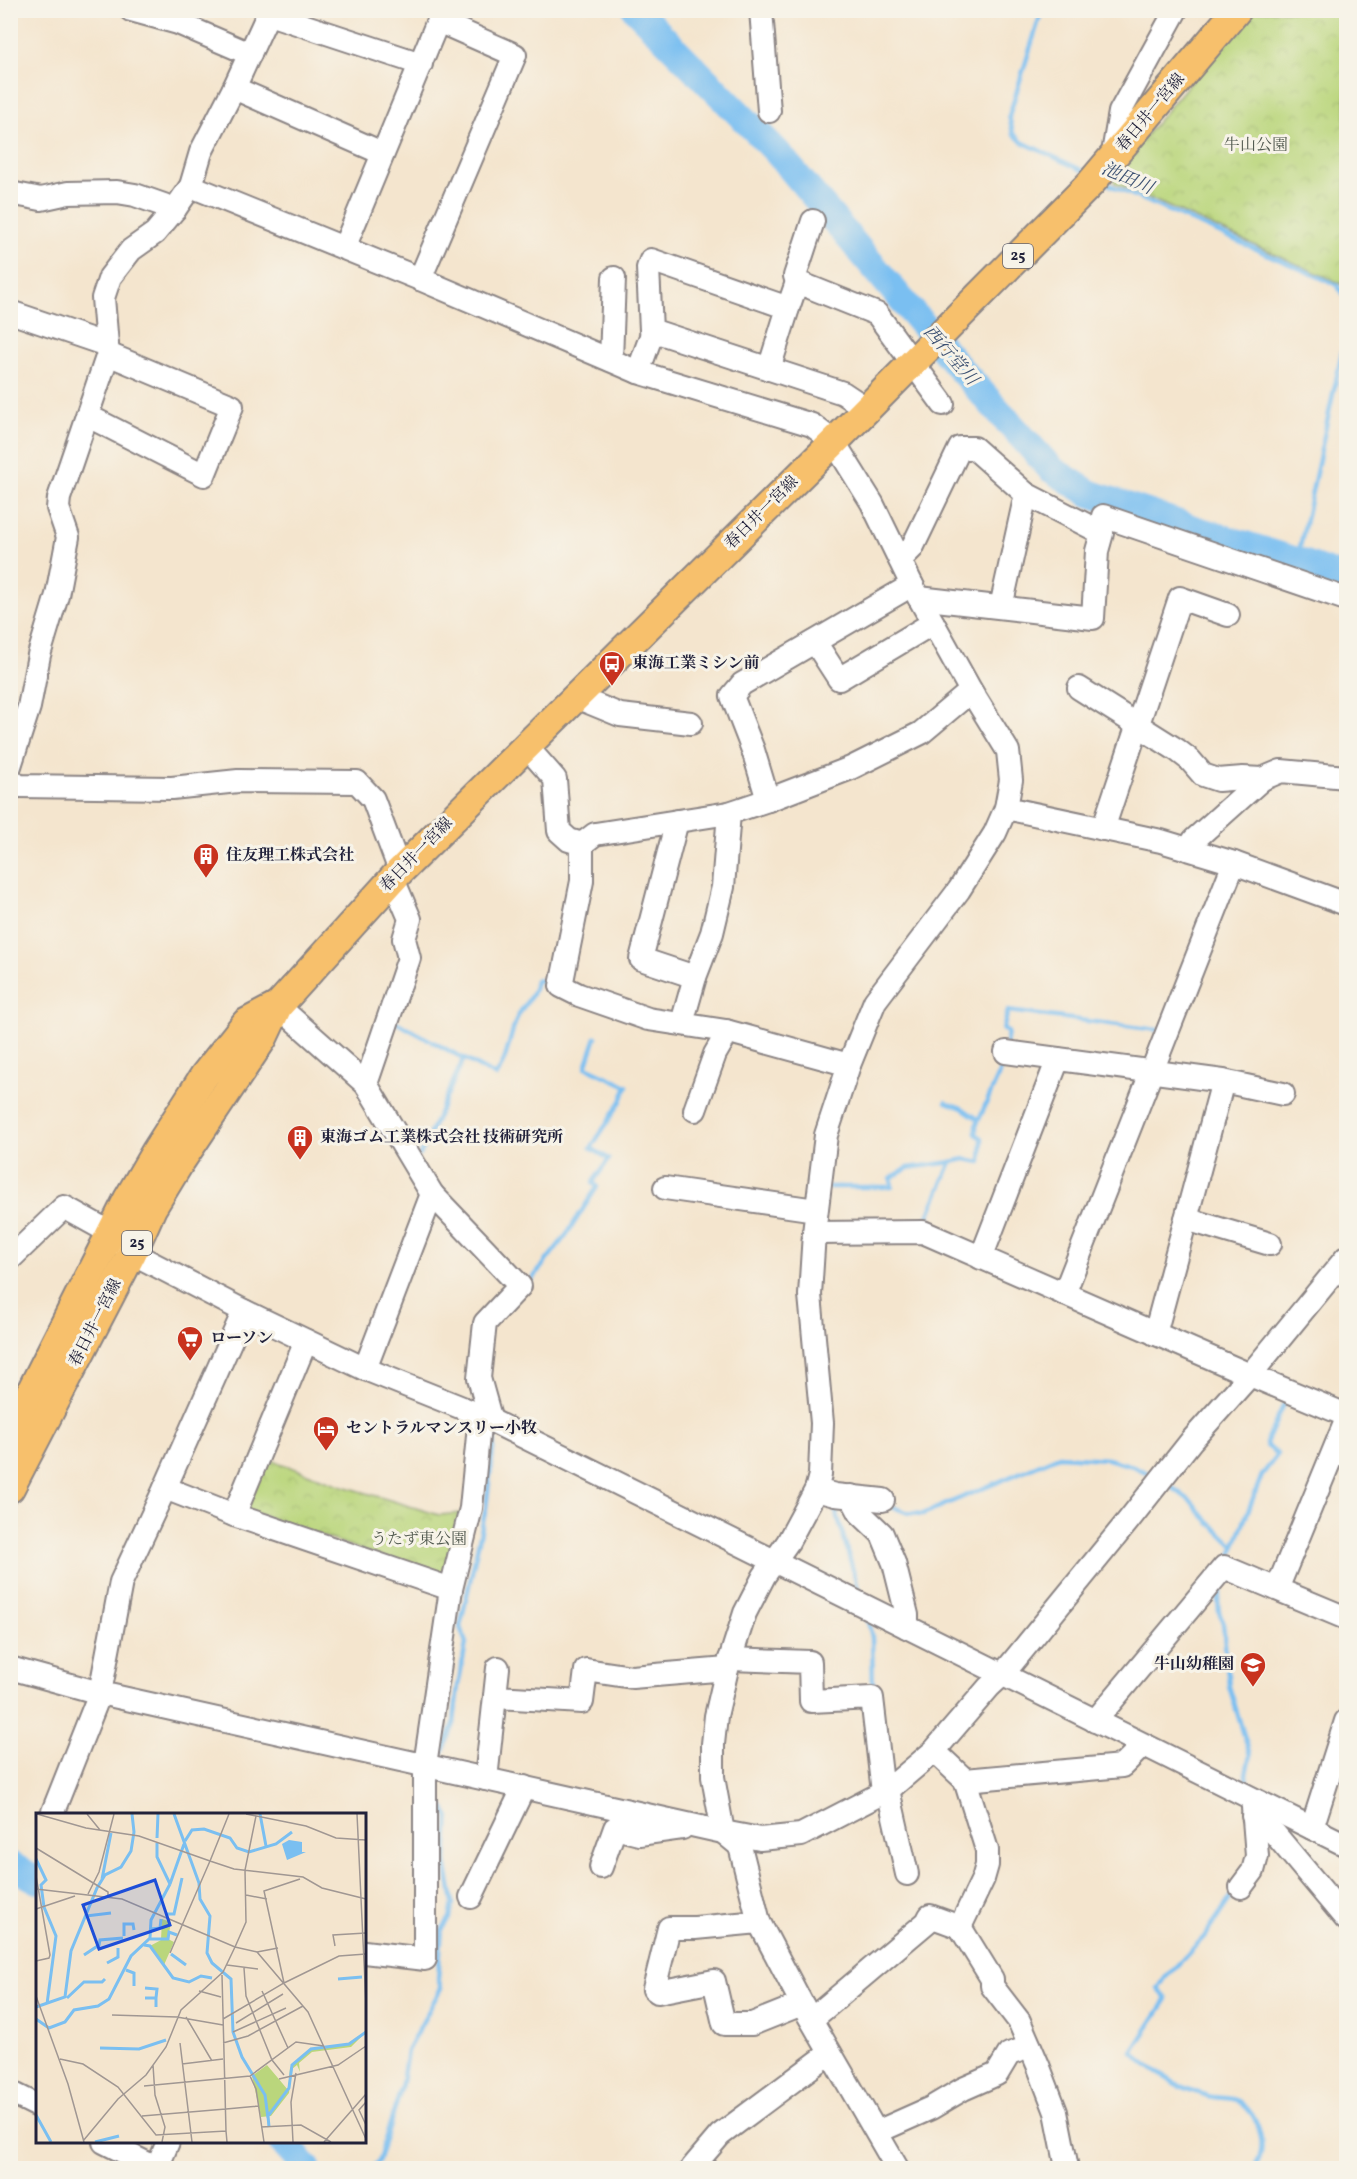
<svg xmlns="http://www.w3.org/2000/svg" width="1357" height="2179" font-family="Vollkorn,'Noto Serif JP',serif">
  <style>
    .park { fill: url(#park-crowns); stroke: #6e7c5c; stroke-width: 1.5 }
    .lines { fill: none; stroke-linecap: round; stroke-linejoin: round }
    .stream { stroke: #7abff1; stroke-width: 4.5 }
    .river { stroke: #7abff1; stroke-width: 28 }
    .minor-casing { stroke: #8b8484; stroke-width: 26 }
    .major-casing { stroke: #8b8484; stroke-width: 32 }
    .minor { stroke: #fff; stroke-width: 22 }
    .major { stroke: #f7c06c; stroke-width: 28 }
    .labels { text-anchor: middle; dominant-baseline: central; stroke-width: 6; stroke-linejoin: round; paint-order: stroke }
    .shield { fill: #f7f3e8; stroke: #62616f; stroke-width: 1.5 }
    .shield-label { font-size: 15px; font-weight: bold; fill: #22223b }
    .street-label { font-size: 16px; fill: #22223b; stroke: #f7f3e8 }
    .park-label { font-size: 16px; fill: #50584e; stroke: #f7f3e8 }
    .poi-label { font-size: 16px; font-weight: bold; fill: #22223b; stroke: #f7f3e8; text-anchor: start }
    .water-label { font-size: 18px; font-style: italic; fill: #3c5172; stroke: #f7f3e8 }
    .inset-river { fill: none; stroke: #7abff1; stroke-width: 3 }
    .inset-road { fill: none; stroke: #a09793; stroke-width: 1.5 }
    .view { fill: #1d4ed8; fill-opacity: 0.15; stroke: #1d4ed8; stroke-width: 3 }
    .inset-edge { fill: none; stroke: #22223b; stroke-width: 3 }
  </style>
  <defs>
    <pattern id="park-crowns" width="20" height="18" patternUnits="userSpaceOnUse" patternTransform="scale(1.5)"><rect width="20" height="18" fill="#bad67c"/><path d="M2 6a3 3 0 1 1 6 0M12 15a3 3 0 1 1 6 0" fill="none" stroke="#a0b76c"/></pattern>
  </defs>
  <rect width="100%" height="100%" fill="#f7f3e8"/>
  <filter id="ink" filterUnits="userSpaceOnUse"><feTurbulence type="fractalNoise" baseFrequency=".0167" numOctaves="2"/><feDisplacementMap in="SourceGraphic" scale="12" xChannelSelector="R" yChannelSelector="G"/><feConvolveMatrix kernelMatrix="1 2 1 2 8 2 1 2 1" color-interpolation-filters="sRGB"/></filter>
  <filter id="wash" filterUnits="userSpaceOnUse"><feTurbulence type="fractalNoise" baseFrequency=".008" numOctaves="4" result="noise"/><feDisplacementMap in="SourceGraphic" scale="24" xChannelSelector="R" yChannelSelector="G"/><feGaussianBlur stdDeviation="1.35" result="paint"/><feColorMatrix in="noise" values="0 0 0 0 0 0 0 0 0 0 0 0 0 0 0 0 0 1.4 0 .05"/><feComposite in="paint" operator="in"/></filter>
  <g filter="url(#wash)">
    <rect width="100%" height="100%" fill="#f4e5ce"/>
    <g class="park">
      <path d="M1250 11H1341L1346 16V286L1115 183 1112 176Z"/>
      <path d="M263 1457 340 1485 439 1515 463 1513 446 1579 243 1509Z"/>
    </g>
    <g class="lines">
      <g class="stream">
        <path d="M1042 10 1009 116 1013 133 1022 142 1088 173"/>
        <path d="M1103 182 1337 285 1346 299"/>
        <path d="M1297 561 1346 334"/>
        <path d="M394 1021 496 1076C508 1058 509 1038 517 1018 524 1003 534 998 536 980L549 982 554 980"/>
        <path d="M1006 1044 1008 1032 1003 1030 1008 1011 1158 1030"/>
        <path d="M946 1102 962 1108 978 1119"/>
        <path d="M420 1155 464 1058"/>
        <path d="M826 1187H892L891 1178 908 1168 952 1162"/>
        <path d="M924 1226 951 1162 965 1159 981 1162 982 1138 976 1134V1126L998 1077 1003 1058"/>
        <path d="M527 1286 567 1234 597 1187 593 1182 609 1159 591 1148 621 1101 627 1086 586 1067 596 1037"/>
        <path d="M1166 1483 1192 1502 1205 1518 1234 1546"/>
        <path d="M830 1501 837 1514 860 1595"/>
        <path d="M888 1505 908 1513 923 1514 1059 1456 1108 1459 1133 1466 1156 1477"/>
        <path d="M1228 1563 1262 1475 1278 1454 1267 1446 1266 1443 1285 1402"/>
        <path d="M1223 1583 1218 1601 1219 1612 1223 1623 1229 1686 1250 1755 1246 1774 1247 1788"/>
        <path d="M866 1615 872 1637 873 1692"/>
        <path d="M439 1761 454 1724 455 1713 458 1686 466 1643 460 1627 486 1508 495 1434"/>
        <path d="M1236 1890 1204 1937 1165 1978 1158 1989 1167 1999 1132 2052C1154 2073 1179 2088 1208 2096 1218 2099 1232 2096 1240 2102 1260 2117 1269 2148 1254 2168"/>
        <path d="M372 2168 378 2162 401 2089 407 2051 441 1988 438 1978 442 1930 450 1918 453 1903 446 1861 449 1817 438 1799 436 1775"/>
      </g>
      <g class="river">
        <path d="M636 10 776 151 961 370 1051 469 1089 493 1191 528 1297 561 1346 579"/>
        <path d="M10 1865 38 1880"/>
        <path d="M283 2142 307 2168"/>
      </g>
    </g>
  </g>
  <g filter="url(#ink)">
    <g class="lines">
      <g class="minor-casing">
        <g id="minor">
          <path d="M131 10 178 23 250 54"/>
          <path d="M761 10 769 111"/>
          <path d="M269 14 421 64"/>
          <path d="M234 88 382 153"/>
          <path d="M1112 159 1120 112 1176 10"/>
          <path d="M191 186 420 279 638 372 812 425 834 442 872 503 912 585 971 691 1008 751 1011 780 1006 808 995 833 959 890 875 1001 849 1065 826 1135 814 1233 810 1295 822 1423 820 1475 816 1490 788 1542 764 1576 745 1613 727 1669 716 1716 713 1744V1777L723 1832 740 1846 759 1922 802 2004 897 2168"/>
          <path d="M10 193 41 199 68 193 117 192 135 195 175 209"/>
          <path d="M344 248 438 21 515 55 420 279"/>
          <path d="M797 282 795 276 813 221"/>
          <path d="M10 312 107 345 108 354 59 498 58 508 68 537 57 595 39 655 29 707 10 766"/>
          <path d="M107 345 103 298 110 277 131 250 155 233 175 209 191 186 201 152 234 88 270 10"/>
          <path d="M611 360 614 278"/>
          <path d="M769 369 788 308"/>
          <path d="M638 372 653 331"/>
          <path d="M867 409 843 393 651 330 648 268 651 260 788 308 797 282 877 314 943 404"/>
          <path d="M88 416 204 475 232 406 108 354"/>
          <path d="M1103 516 1346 599"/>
          <path d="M900 560 912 548 960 448H974L1026 494 1102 533 1097 551 1093 618 919 598"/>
          <path d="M1001 607 1026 494"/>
          <path d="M815 642 839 679 933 623"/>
          <path d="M1079 688 1177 750 1190 760 1203 775 1218 780 1243 778 1262 779"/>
          <path d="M576 697 620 715 691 723"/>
          <path d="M526 746 555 779 559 831 569 840 582 844 595 834 729 813 768 800 851 768 921 733 971 691"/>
          <path d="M10 778 18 786 172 788 238 781 357 782 373 799 400 871"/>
          <path d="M768 800 753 750 732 696 742 684 912 585"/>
          <path d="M1006 808 1161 841 1234 863 1346 904"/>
          <path d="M677 821 641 959 695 977"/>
          <path d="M1103 829 1180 598 1228 615"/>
          <path d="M582 844V881L561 986 579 995 648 1019 726 1031 849 1065"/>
          <path d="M1188 849 1194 840 1262 779 1281 771 1346 777"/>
          <path d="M278 1006 366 1084 432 1194 365 1369"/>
          <path d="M682 1023 695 977 712 933 723 887 729 813"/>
          <path d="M1006 1052 1223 1081 1283 1094"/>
          <path d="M366 1084 409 958 404 939 410 919 393 879"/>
          <path d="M695 1110 715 1054 722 1042 726 1031"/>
          <path d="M665 1188 816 1210"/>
          <path d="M432 1194 520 1286 485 1323 479 1378 491 1421"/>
          <path d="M1186 1219 1270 1244"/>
          <path d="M814 1233 923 1232 1250 1375 1346 1415"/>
          <path d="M981 1258 1058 1059"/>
          <path d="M10 1259 64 1207 111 1233 132 1253 244 1311 365 1369 480 1415 1346 1845"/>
          <path d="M1064 1294 1234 863"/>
          <path d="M1155 1334 1223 1081"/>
          <path d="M165 1488 244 1311"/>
          <path d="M816 1490 835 1495 883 1500"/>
          <path d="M851 1496 860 1513 882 1534 894 1563 907 1615V1627"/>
          <path d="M234 1515 306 1341"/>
          <path d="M1277 1589 1346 1421"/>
          <path d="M730 1659 810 1662 811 1701 872 1698 883 1792"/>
          <path d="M10 1668 100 1693 723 1832 760 1839 801 1835 888 1790 934 1751 989 1687 1003 1674 1128 1521 1192 1440 1250 1375 1346 1258"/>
          <path d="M495 1697 582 1702 586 1670 632 1677 727 1669"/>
          <path d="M1095 1721 1224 1567 1346 1618"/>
          <path d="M934 1751 965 1780 987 1850V1865L983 1879 960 1927"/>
          <path d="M486 1779 498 1668"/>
          <path d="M965 1780 1122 1766 1143 1745"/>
          <path d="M888 1790 907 1874"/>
          <path d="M52 1814 100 1693 121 1582 165 1488 234 1515 451 1589"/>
          <path d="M1253 1816 1275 1834 1346 1919"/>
          <path d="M1312 1828 1346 1721"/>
          <path d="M601 1867 615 1828 639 1834 682 1828"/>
          <path d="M1241 1887 1253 1871 1257 1856 1253 1807"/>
          <path d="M471 1897 524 1787"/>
          <path d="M759 1922 695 1928H669L654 1989 658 1992 714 1981 724 2024H752L802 2004"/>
          <path d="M364 1952 425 1959V1765L451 1589 471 1508 480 1415"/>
          <path d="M812 2019 927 1922 930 1916 960 1927 992 1979V1986L1019 2021 1038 2065 1056 2112 1067 2168"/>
          <path d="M10 2092 38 2106"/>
          <path d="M877 2132 931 2108 963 2089 997 2074 1009 2054 1030 2047"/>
          <path d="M104 2142 156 2168"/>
          <path d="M157 2168 168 2142"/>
          <path d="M692 2168 720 2135 830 2053"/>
        </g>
      </g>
      <g class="major-casing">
        <g id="major">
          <path d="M10 1433 128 1199 156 1151 204 1076 246 1023 278 1006"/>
          <path d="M10 1488 132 1253 152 1208 180 1162 263 1038 278 1006 400 871 834 442 1090 184 1237 10"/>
        </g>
      </g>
      <use href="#minor" class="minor"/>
      <use href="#major" class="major"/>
    </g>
  </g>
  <defs>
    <g id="bus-pin" transform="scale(1.35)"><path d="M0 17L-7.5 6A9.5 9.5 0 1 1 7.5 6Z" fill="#c8321e" stroke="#f7f3e8"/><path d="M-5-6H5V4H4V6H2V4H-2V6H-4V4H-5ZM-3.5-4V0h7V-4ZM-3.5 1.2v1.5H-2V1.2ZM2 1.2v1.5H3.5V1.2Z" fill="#fff"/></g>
    <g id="building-pin" transform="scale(1.35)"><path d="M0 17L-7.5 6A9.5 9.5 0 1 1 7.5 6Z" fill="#c8321e" stroke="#f7f3e8"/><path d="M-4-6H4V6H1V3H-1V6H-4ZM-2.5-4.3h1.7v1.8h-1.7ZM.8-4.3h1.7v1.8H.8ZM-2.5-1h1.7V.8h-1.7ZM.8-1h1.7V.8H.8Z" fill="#fff"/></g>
    <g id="supermarket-pin" transform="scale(1.35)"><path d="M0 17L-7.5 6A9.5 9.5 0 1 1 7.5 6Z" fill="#c8321e" stroke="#f7f3e8"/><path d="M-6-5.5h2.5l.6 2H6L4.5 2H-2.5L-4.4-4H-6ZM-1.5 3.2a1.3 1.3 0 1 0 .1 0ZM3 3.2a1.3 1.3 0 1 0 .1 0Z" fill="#fff"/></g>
    <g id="hotel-pin" transform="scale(1.35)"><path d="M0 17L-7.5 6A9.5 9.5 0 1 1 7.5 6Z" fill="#c8321e" stroke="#f7f3e8"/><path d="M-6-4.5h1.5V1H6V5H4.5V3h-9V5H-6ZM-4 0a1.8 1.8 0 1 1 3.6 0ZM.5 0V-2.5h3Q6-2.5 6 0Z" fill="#fff"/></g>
    <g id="school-pin" transform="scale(1.35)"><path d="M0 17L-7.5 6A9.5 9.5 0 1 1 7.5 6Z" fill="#c8321e" stroke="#f7f3e8"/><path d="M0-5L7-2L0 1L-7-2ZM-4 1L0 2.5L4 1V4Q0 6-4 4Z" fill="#fff"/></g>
  </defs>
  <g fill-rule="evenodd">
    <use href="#bus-pin" x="612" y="664"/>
    <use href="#building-pin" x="206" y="856"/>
    <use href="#building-pin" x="300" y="1138"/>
    <use href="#supermarket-pin" x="190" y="1339"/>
    <use href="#hotel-pin" x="326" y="1429"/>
    <use href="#school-pin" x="1253" y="1665"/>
  </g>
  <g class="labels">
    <g class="shield">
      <rect x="1003" y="244" width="30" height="24" rx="4.5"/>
      <rect x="122" y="1231" width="30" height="24" rx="4.5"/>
    </g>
    <g class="shield-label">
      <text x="1018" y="256">25</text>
      <text x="137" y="1243">25</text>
    </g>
    <g class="street-label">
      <text transform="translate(1151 113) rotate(-50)">春日井一宮線</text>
      <text transform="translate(762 513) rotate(-45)">春日井一宮線</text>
      <text transform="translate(417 855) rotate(-46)">春日井一宮線</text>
      <text transform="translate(96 1323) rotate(-63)">春日井一宮線</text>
    </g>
    <g class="park-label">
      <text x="1256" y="146">牛山公園</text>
      <text x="419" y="1540">うたず東公園</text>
    </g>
    <g class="poi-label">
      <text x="632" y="664">東海工業ミシン前</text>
      <text x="226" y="856">住友理工株式会社</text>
      <text x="320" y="1138">東海ゴム工業株式会社 技術研究所</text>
      <text x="210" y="1339">ローソン</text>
      <text x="346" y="1429">セントラルマンスリー小牧</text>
      <text x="1234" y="1665" text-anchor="end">牛山幼稚園</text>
    </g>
    <g class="water-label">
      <text transform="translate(1127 179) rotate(24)">池田川</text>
      <text transform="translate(950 356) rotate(49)">西行堂川</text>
    </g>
  </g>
  <g transform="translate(36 1813)">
    <rect width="330" height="330" fill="#f4e5ce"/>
    <path d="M126 106 135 109 132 126 138 129 128 152 114 133 125 127ZM330 219 315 234 276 239 263 250 264 259 261 252 256 256 253 280 235 303 225 304 216 263 231 252 252 277 254 255 274 237 314 231Z" fill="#bad67c"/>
    <path d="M253 27 266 29V39H270L251 47 246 31Z" fill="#7abff1"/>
    <path class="inset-river" d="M138 1 163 70 164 86 174 103 171 140 176 150 195 166 197 219 206 244 229 282 232 305M224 1 230 33M121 25 122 1M149 28 156 17 168 16 194 25 201 35 213 39 240 31 256 19M121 30V44L134 71M0 46 10 67 5 72 8 94 20 123 11 191M66 66 75 20M134 71 148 31M129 101H138L146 65M50 103 75 100M115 116 124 115 125 106M88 123V111H97L98 117M114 126H132L133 119 141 122M108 132 114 133 137 165 153 169 165 163 176 165M135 141 150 152M48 142 63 132 64 127 87 125M71 150 82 144V135M90 157 98 160V173M302 166 326 164M109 175 121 176 120 185M31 185 48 169H66L69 166M109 185H120V194M0 194 29 184 35 138 61 75 69 62 85 54 95 38 98 19 96 1M0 206 13 215 29 209 38 197 62 193 73 186 95 143 114 125 115 107 134 71M64 235 103 236 130 227M0 302 15 329M233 314 232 303 253 275 256 252 275 236 313 231 330 219M59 329 83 323"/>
    <path class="inset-road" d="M1 1 50 15 103 23 174 48 134 140M51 1 64 17M193 1 174 48 198 56 267 64 286 75 330 86M210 1 270 13 300 25 330 27M321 1 330 191M0 35 72 79V84M0 63 14 142 13 145 0 148M0 76 86 86 199 134 221 139 272 199 330 326M52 81 63 59 78 1M210 82 231 86M0 96 39 83M299 133 297 122 330 120M199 134 210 109 209 57 220 3M221 139 242 135M191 152 222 156M208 155 210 183 236 247 248 262M186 162 190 318M248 170 303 143 330 141M163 178 185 184M226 178 252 235M0 183 32 271 48 329M76 202 141 204 187 212M150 204 176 248M187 206 248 170 228 78 264 66M200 210 247 181M197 219 250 195M144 230 156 329M187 230 212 223 267 193M24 246 47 251 82 274 120 322 190 318 191 329M146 251 187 246M117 252 119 282 129 314 126 329M214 263 220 276 228 329M243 266 302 252 330 233M108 273 214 263 260 229 288 233M330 289 323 297 330 312M190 296 222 293M106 303 190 296M225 314 265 312 295 329M47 328 82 286 110 262 130 234 145 197 187 159 199 134M257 329 255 289 260 260M288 329 330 281"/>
    <path class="view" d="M119 67 134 112 63 136 47 92Z"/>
    <rect width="330" height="330" class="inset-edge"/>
  </g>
  <rect width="1357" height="2179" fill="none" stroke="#f7f3e8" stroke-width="36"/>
</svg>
